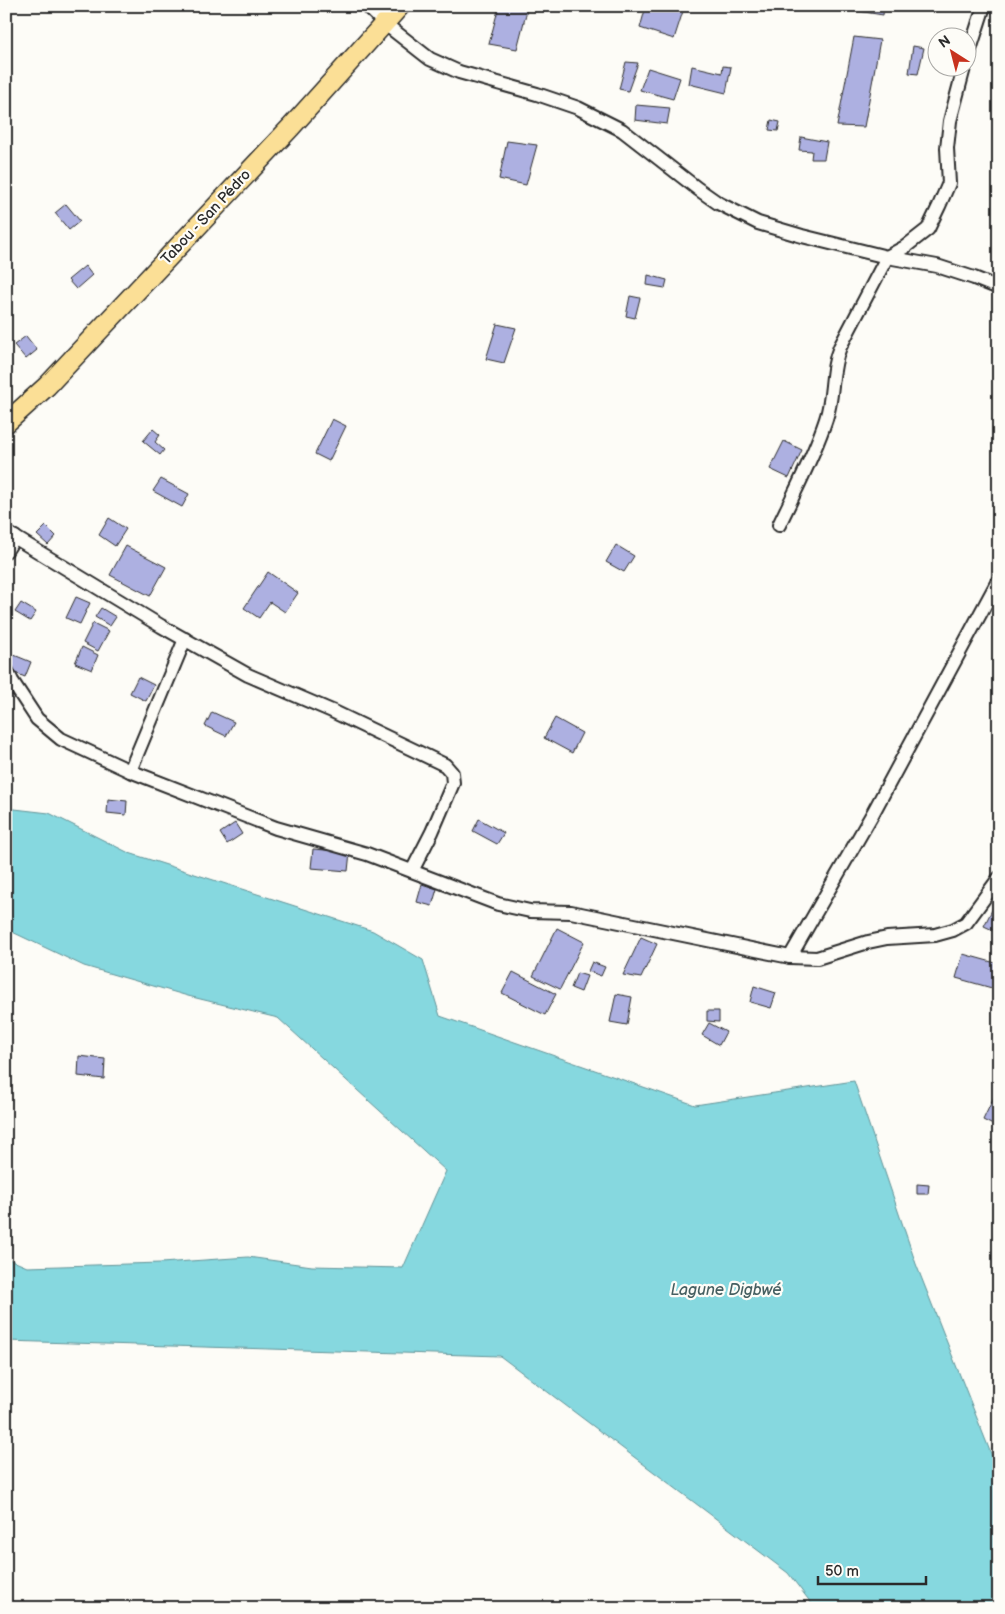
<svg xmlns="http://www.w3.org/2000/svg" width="1005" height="1614" font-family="'Balsamiq Sans',sans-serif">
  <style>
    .water { fill: #86d8df; stroke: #629397 }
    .building { fill: #adb0e1; stroke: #2b2b2b }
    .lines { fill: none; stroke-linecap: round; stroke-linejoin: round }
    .minor-casing { stroke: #2b2b2b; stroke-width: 16 }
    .primary-casing { stroke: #2b2b2b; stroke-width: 22 }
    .minor { stroke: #fdfcf7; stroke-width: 12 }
    .primary { stroke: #fbdf96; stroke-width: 19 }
    .labels { text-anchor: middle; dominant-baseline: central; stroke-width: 4.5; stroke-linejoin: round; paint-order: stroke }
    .street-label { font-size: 15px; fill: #2b2b2b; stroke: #fdfcf7 }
    .water-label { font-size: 16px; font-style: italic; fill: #465f61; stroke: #fdfcf7 }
  </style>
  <rect width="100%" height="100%" fill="#fdfcf7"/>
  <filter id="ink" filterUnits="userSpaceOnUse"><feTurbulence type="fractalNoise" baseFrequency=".02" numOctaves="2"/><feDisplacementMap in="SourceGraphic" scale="10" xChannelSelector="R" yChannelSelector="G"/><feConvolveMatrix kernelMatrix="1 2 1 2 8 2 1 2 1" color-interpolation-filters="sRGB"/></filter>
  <g filter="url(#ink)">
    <path class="water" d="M6 808 49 813 129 853 373 931 423 960 440 1016 695 1105 854 1081 916 1264 999 1474V1608H815L788 1573 500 1356 6 1341V1258L27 1267 161 1263 248 1257 312 1266 403 1268 446 1171 278 1018 188 996 84 966 6 929Z"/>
    <g class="building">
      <path d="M499 6 527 10 517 49 489 44Z"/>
      <path d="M646 6H679L684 8 674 39 640 28Z"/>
      <path d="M859 6H884L883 15 858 11Z"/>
      <path d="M854 37 880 40 864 127 837 126Z"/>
      <path d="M913 46 924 48 918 74 909 73Z"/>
      <path d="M626 62 638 63 628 91 619 89Z"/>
      <path d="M692 66 722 73 723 66 731 67 726 93 689 84Z"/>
      <path d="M648 68 680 78 673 99 640 90Z"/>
      <path d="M636 105 670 108 667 124 635 120Z"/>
      <path d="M771 120 780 122 778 131 769 130Z"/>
      <path d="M801 137 827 142 824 159H811L812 151 799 150Z"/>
      <path d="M507 141 537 145 526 185 499 179Z"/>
      <path d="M66 204 80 221 69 230 55 213Z"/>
      <path d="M85 266 92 275 76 289 68 280Z"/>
      <path d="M648 275 667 280 665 288 647 285Z"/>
      <path d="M630 296 640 298 635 318 626 316Z"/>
      <path d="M497 324 516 328 504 363 486 359Z"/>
      <path d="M26 336 37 350 26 359 14 345Z"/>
      <path d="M332 419 346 426 329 461 315 454Z"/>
      <path d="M153 429 160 435 155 442 164 450 160 455 143 441Z"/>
      <path d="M784 441 802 450 789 478 770 469Z"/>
      <path d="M161 479 189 494 182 507 153 491Z"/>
      <path d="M109 518 126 529 115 546 99 535Z"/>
      <path d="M46 526 56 536 48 545 37 535Z"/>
      <path d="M616 545 634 556 624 572 606 562Z"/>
      <path d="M126 546 166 567 150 596 110 575Z"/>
      <path d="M268 572 298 593 285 612 270 602 259 618 244 608Z"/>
      <path d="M76 597 90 603 80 624 66 618Z"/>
      <path d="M21 603 36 612 30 621 15 612Z"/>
      <path d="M101 608 116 617 110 626 95 617Z"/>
      <path d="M93 623 109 631 98 651 83 643Z"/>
      <path d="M82 647 98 655 92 670 75 663Z"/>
      <path d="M14 655 31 662 25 677 8 670Z"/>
      <path d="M138 677 154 685 146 701 130 693Z"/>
      <path d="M6 678 13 695 6 697Z"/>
      <path d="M212 712 234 722 226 736 205 726Z"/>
      <path d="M555 718 582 733 572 753 544 738Z"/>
      <path d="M108 799 127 801 126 815 107 813Z"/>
      <path d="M479 819 504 833 497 844 473 831Z"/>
      <path d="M235 823 242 834 227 844 220 833Z"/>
      <path d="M313 849 350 852 348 871 311 868Z"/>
      <path d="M422 884 437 889 432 906 417 902Z"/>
      <path d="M999 896V933L984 926Z"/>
      <path d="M557 928 584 942 560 989 533 976Z"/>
      <path d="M641 937 657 944 641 978 623 975Z"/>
      <path d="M963 954 999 964V990L956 978Z"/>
      <path d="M592 962 605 967 601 976 588 971Z"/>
      <path d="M513 972 556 994 545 1015 502 993Z"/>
      <path d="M577 973 587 976 581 992 571 988Z"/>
      <path d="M754 986 776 993 771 1008 750 1002Z"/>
      <path d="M616 994 632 997 627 1025 610 1022Z"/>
      <path d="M707 1011H719V1022L707 1021Z"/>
      <path d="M709 1023 726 1032 719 1045 702 1035Z"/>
      <path d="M79 1056 105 1059 104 1079 78 1076Z"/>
      <path d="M994 1097 999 1099V1128L983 1120Z"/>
      <path d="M917 1184 929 1185 928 1194H917Z"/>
    </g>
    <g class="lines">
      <g class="minor-casing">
        <g id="minor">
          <path d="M367 6 384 23 430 59 459 72 537 94 578 108 622 130 698 189 718 203 758 223 802 236 887 257 937 266 974 278 999 288"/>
          <path d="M968 56 984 6"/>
          <path d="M779 525C795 491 814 456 826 419 834 396 830 370 840 347L887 257 905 247 928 229 939 206 949 183 947 148 950 121 964 68"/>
          <path d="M6 532 161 626 248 675 332 711 445 765 452 773 453 783 432 832 412 871"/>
          <path d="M6 551 15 537"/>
          <path d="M6 669 12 681 37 719 61 739 130 771 276 828 367 854 498 904 530 911 571 912 790 957 817 958 868 942 887 938 935 935 953 930 966 923 999 878"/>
          <path d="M130 771 185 639"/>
          <path d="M790 957 873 813 999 579"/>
        </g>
      </g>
      <g class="primary-casing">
        <path id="primary" d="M6 423 47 386 291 127 400 6"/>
      </g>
      <use href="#minor" class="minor"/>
      <use href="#primary" class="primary"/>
    </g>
  </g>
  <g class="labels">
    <g class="street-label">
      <text transform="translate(206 217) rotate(-47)">Tabou - San Pédro</text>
    </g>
    <g class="water-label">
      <text x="726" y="1290">Lagune Digbwé</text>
    </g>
  </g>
  <rect width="1005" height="1614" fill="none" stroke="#fdfcf7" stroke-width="25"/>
  <rect x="12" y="12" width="980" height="1589" fill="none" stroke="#2b2b2b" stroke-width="2" filter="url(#ink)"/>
  <g transform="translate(952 52) rotate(324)"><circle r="24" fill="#fdfcf7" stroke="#a9a8a5"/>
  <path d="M0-4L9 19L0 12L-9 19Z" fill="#c8321e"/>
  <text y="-8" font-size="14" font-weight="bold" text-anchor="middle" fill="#2b2b2b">N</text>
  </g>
  <path d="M818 1576v8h108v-8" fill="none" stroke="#2b2b2b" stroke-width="2.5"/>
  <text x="825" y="1576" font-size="15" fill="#2b2b2b" stroke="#fdfcf7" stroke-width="4" paint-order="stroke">50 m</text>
</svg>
